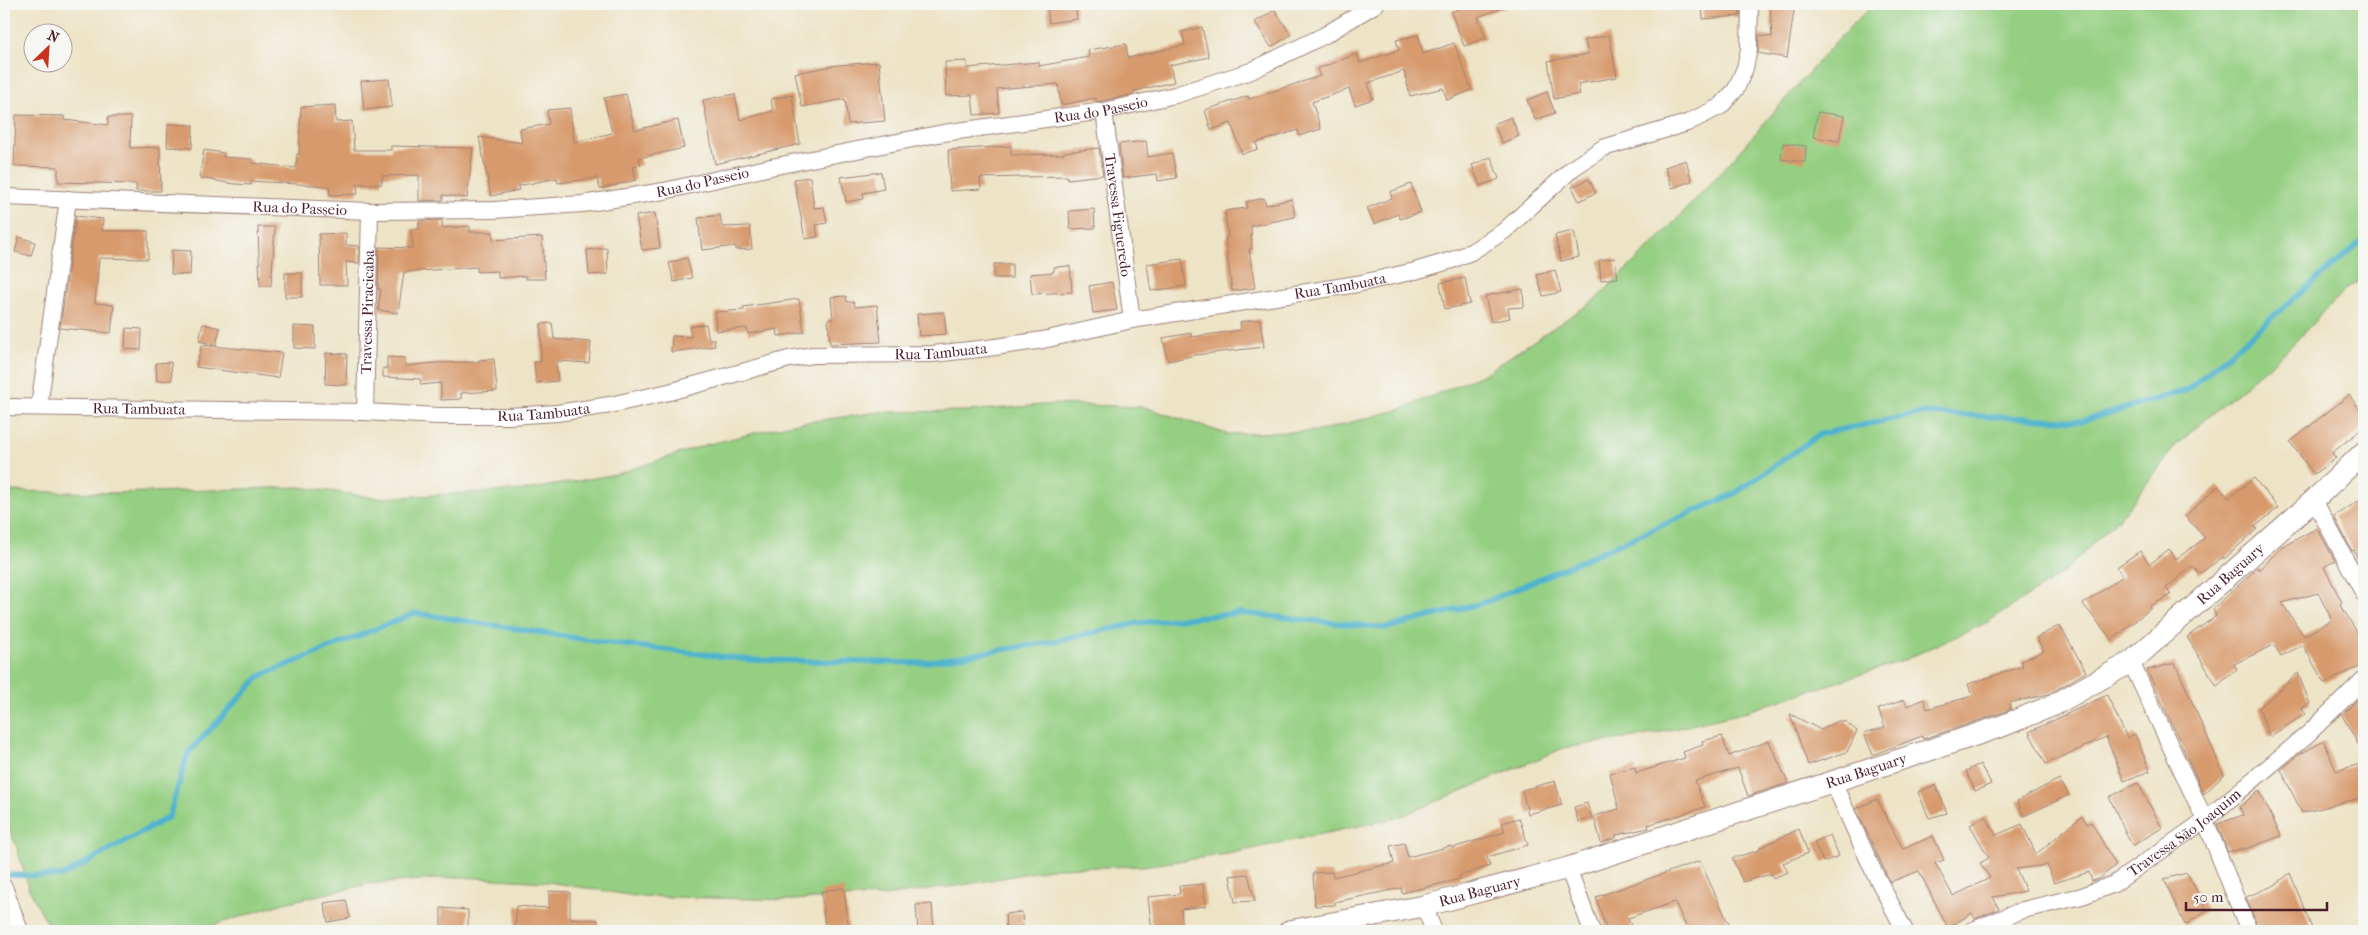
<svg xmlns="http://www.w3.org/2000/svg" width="2368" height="935" font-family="'IM FELL French Canon',serif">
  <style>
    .green { fill: #95cf82; stroke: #707756 }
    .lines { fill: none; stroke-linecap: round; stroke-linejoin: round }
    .stream { stroke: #4eb2cd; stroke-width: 5.5 }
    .building { fill: #d79a6c; fill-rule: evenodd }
    .minor-casing { stroke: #9c8178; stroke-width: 18 }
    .tertiary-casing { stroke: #9c8178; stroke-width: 23 }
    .minor { stroke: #fff; stroke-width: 16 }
    .tertiary { stroke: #fff; stroke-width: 21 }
    .labels { text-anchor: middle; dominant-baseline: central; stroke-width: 4; stroke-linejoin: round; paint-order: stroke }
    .street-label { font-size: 15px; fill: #4a1f2b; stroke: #f6f6f2 }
  </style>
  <rect width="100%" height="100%" fill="#f6f6f2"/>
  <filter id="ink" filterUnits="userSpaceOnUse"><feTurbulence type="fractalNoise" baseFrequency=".02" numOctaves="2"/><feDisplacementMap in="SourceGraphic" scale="10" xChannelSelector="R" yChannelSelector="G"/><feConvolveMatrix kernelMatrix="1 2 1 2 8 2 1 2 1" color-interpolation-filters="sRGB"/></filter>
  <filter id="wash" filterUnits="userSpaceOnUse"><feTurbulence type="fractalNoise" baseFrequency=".0096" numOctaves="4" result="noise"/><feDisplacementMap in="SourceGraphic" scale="20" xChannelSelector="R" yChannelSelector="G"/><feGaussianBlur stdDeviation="1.12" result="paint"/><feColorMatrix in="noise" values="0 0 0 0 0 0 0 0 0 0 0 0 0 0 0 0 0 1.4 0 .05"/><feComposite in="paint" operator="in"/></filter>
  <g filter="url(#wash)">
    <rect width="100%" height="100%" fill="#ede3c5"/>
    <path class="green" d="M1873 4H2364V277L2345 290 2285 352 2176 445 2126 511 2063 573 1988 622 1902 661 1738 714 1653 734 1564 748 1397 818 1228 854 1143 866 1056 868 969 884 883 896 791 900 635 896 549 882 460 877 368 884 284 903 195 931H54L51 930 29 889 16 845 4 817V491L118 493 300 487 379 498 526 490 617 474 705 445 792 424 879 412 967 411 1055 404 1144 407 1227 434 1319 431 1404 408 1484 374 1595 300 1661 236 1723 170 1838 39Z"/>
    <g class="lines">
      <path class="stream" d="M4 875 62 876 169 817 188 753 260 676 415 613 601 642 751 660 920 663 1051 642 1138 623 1240 613 1386 628 1486 602 1734 494 1820 434 1921 413 2082 421 2187 390 2364 239"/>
    </g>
    <g id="blocks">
      <g class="building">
        <path d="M1047 4H1075L1077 19 1049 23Z"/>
        <path d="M1472 4 1510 5 1478 17 1486 38 1464 46 1451 12Z"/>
        <path d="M1702 4H1740V16L1703 19Z"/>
        <path d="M1770 4H1795L1787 58 1758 53 1759 35 1772 37Z"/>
        <path d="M1275 10 1291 35 1271 47 1255 22Z"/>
        <path d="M1202 27 1209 57 1170 65 1174 82 1134 91V94L1102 101 1096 102V98L1061 105 1058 84 997 89 999 113 974 115 972 95 946 96 945 62 967 61V68L1039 62V66L1089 57 1088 50 1126 44 1128 58 1185 45 1182 32Z"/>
        <path d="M1418 35 1423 54 1454 43 1472 90 1447 100 1443 88 1410 96 1404 71 1368 83 1373 99 1355 105 1349 89 1312 102 1321 129 1299 136 1298 130 1256 143 1258 149 1242 154 1231 123 1211 130 1205 110 1248 96 1249 99 1320 76 1317 69 1357 54 1360 63 1399 50 1396 40Z"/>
        <path d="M1609 35 1617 77 1578 84 1580 94 1554 99 1548 61 1588 54 1585 40Z"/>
        <path d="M879 62 885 121 848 124 845 99 802 107 795 73 838 65Z"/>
        <path d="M389 79 392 107 364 110 361 81Z"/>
        <path d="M1547 92 1555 113 1535 120 1527 100Z"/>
        <path d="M626 94 635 130 678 120 684 148 639 158 641 165 633 167 636 180 600 189 597 178 558 183 557 178 518 186 519 190 491 196 479 137 522 143 520 129 549 124 547 110 570 108 574 142 612 133 604 98Z"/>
        <path d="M735 94 740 120 773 111 771 99 792 95 800 144 715 164 703 100Z"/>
        <path d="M335 105 336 122 352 121 354 150H391V146L473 148 467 198 443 195V200L419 201V175L382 176V184H357L358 194 330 195 329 186 251 181V185L235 184 199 178 204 150 224 153 223 157 252 159V163L296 168 297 154H299L301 107Z"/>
        <path d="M1818 112 1844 116 1839 141 1813 137Z"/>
        <path d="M16 115 64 116V120L108 125V117H131L130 148 160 147 161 191H136V184L58 182V167L14 166Z"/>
        <path d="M1511 117 1519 136 1502 143 1494 124Z"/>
        <path d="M168 124 193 125 192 148 167 147Z"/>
        <path d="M1146 141 1148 157 1172 153 1177 178 1158 181 1157 174 1123 178 1119 144Z"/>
        <path d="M1783 143 1806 146 1805 162 1781 159Z"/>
        <path d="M1011 146V155L1064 154V152L1099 148 1103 175 1068 179 1067 176 980 178 981 189 950 191 948 150Z"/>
        <path d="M1491 157 1499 179 1480 186 1472 165Z"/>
        <path d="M1686 160 1692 181 1672 188 1665 167Z"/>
        <path d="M881 172 884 189 863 193 864 199 846 202 841 177Z"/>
        <path d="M810 177 814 208 824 207 827 223 816 225 818 237 805 239 794 179Z"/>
        <path d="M1589 179 1596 193 1579 201 1572 187Z"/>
        <path d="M1411 184 1421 212 1400 219 1398 214 1374 224 1367 208 1392 198 1390 192Z"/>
        <path d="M1264 198 1266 205 1292 199 1295 217 1251 226 1252 249H1249L1255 288 1232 291 1225 238 1228 237 1225 211 1247 208 1246 202Z"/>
        <path d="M1094 209 1095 228 1070 229 1069 211Z"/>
        <path d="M655 213 660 248 642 250 636 216Z"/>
        <path d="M720 215 722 227 750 226 752 249 736 250V246L702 250 698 218Z"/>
        <path d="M76 216 103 219 102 231H148V259L99 258 95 303 114 305 111 333 60 328Z"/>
        <path d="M442 220V228L470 226V232H493V240L542 237 545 279H526V276L498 278V271L477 272V267L404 272 398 313 378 310 381 289H378L379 247 413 248 411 229H419V221Z"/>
        <path d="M258 227H275L271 286H260Z"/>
        <path d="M1574 231 1579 257 1561 261 1555 235Z"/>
        <path d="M346 233V245L359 246V263L346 262 347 285H320L319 234Z"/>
        <path d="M19 237 35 242 31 256 15 252Z"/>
        <path d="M607 248 608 274 589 275 587 250Z"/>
        <path d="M172 250 191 251 190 275 171 274Z"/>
        <path d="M687 258 692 278 674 282 669 263Z"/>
        <path d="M1615 258 1618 278 1601 280 1599 260Z"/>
        <path d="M1182 259 1186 286 1151 291 1147 264Z"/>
        <rect x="994" y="264" width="18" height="14"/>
        <path d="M1070 266 1072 292 1032 294 1030 274 1054 272V267Z"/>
        <path d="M1555 270 1561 292 1543 296 1537 275Z"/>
        <rect x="285" y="273" width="17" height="24"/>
        <path d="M1465 278 1470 304 1445 309 1440 283Z"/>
        <path d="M1112 282 1117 310 1093 313 1089 286Z"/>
        <path d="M1523 289 1524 307 1508 308 1510 318 1491 322 1485 296Z"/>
        <path d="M846 296 847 302H854L855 307 877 305 881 342 830 344 828 319H833L831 297Z"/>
        <path d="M799 299 804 332 778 336 777 329 748 334 747 328 716 331 715 312 744 310 743 307Z"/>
        <path d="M944 312 946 334 919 336 917 314Z"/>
        <path d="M1260 319 1264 347 1195 355 1168 361 1163 338 1191 333 1192 337 1241 330 1240 322Z"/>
        <path d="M552 323 554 339 591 342 589 363 556 361 558 381 536 383 534 362H541V324Z"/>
        <path d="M203 324 220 328 216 345 199 341Z"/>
        <path d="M706 324 709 339H714L715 346 671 352 672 336 691 337 689 327Z"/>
        <path d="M294 326 315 327V349L294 348Z"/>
        <path d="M126 328 142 329 141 350 125 349Z"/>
        <path d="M202 345 282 353 278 378 196 367Z"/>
        <path d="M326 353 347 354 346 385 325 384Z"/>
        <path d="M387 357 405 358V366L436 363 479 362V360L494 359 497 391 461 393V399L441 400V383L421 385 420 379 383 377V368H387Z"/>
        <path d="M171 362 172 380 157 381 156 363Z"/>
        <path d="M2349 395 2364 415V427L2332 453 2336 458 2314 474 2290 442Z"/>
        <path d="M2254 478 2278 508 2255 527 2257 529 2224 559 2223 557 2199 574 2193 566 2166 588 2171 595 2150 606 2151 608 2112 640 2083 604 2123 576 2117 567 2140 551 2150 564 2169 549 2176 559 2205 538 2185 516 2218 486 2229 498Z"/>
        <path d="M2364 498V572L2354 550 2352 551 2334 516Z"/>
        <path d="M2317 528 2335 561 2324 567 2342 602 2340 604 2364 644V665L2324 683 2303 645 2281 656 2274 645 2234 664 2237 669 2217 686 2187 637 2216 616 2213 609 2258 567 2260 570 2280 548ZM2318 593 2332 620 2304 636 2282 603Z"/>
        <path d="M2060 625 2086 672 2049 694 2009 703 2011 709 1998 714 1923 739 1922 736 1873 755 1864 733 1885 727 1878 709 1904 700 1907 706 1924 699 1927 709 1972 696 1968 684 2023 666 2021 661 2044 651 2036 638Z"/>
        <path d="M2175 663 2224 775 2204 794 2147 670Z"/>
        <path d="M2298 673 2310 704 2302 708 2305 714 2269 737 2259 708Z"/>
        <path d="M2107 695 2127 738 2135 734 2150 771 2124 781 2106 737 2046 764 2029 732Z"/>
        <path d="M2357 700 2364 714V755L2342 715Z"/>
        <path d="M1790 714 1821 730 1838 721 1846 722 1857 731 1847 752 1808 765Z"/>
        <path d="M1722 736 1729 756 1769 741 1788 783 1748 796 1738 768 1695 781 1705 807 1648 825 1649 828 1616 835V838L1601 843 1594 816 1619 809 1610 773 1635 767 1636 773 1685 758 1683 752 1703 745 1702 741Z"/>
        <path d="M2324 741 2336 771 2360 764 2364 777V797L2302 813 2281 770 2300 754Z"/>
        <path d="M1980 764 1991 784 1975 791 1966 771Z"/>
        <path d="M2059 779 2069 795 2024 816 2017 801Z"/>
        <path d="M1555 781 1562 805 1528 814 1522 790Z"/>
        <path d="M2138 783 2162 828 2132 846 2109 797Z"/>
        <path d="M1936 785 1947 813 1929 818 1918 792Z"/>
        <path d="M2259 790 2281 836 2248 848 2228 852 2217 824 2243 815 2240 807Z"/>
        <path d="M1877 799 1903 849 1933 836 1944 860 1935 863 1953 896 1990 878 1980 863 1989 858 1970 825 1986 816 1996 835 2022 824 2036 854 2082 816 2087 824 2091 822 2116 865 2099 879 2092 881 2089 872 2054 883 2047 865 2016 869 2026 891 1993 897 1999 909 1975 919 1972 913 1948 928 1919 871 1890 882 1856 809Z"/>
        <path d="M1587 803 1592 818 1578 822 1574 807Z"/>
        <path d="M1519 818 1528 845 1487 857 1490 866 1459 876 1460 879 1402 893 1401 888 1335 902V905L1315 906 1313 873 1332 872 1333 877 1394 863 1390 846 1404 843 1408 857 1451 846 1452 848 1505 832 1502 823Z"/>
        <path d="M1799 829 1808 853 1783 863 1788 872 1773 878 1771 874 1743 882 1732 858 1760 850 1759 848Z"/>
        <path d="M1830 835 1839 856 1823 862 1814 842Z"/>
        <path d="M1700 861 1732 931H1688L1675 902 1628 918 1633 931H1607L1596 897Z"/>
        <path d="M2187 873 2207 910 2185 925 2164 879Z"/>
        <path d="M2290 873 2313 931H2259L2246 897 2275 885Z"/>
        <path d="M1248 874 1255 901 1235 902 1230 876Z"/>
        <path d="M1203 884 1206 906 1181 909 1183 931H1152L1148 897 1180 894 1179 886Z"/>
        <path d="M844 888 849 931H829L828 926H825L821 891Z"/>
        <path d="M549 891 570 892V918L598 920V931L515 930 516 906 549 908Z"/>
        <path d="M346 900 350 918 328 922 324 903Z"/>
        <path d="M932 904 934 931H918L916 905Z"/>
        <path d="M441 908 468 910V927L441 928Z"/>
        <path d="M1022 912 1023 931H1006L1005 914Z"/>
      </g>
    </g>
  </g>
  <g filter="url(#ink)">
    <use href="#blocks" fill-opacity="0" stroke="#9c8178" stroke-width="1"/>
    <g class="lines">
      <g class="minor-casing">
        <g id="minor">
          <path id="s1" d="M1104 111 1132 320"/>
          <path id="s2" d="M4 197 370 211 494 210 582 204 664 191 771 167 943 133 1104 111 1175 95 1251 71 1325 35 1376 4"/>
          <path id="s3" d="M4 407 365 412 438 416H509L557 413 610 405 669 392 789 359 813 355 933 354 988 348 1043 340 1132 320 1357 284 1415 271 1452 260 1471 252 1504 231 1573 168 1603 148 1687 123 1721 106 1736 89 1745 68 1749 49 1750 4"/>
          <path d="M39 407 68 199"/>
          <path id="s4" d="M365 412 370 211"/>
          <path d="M2314 500 2364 594"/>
          <path d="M2131 662 2205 820 2249 931"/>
          <path d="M1833 782 1873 870 1905 931"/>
          <path d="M1568 868 1592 931"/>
          <path d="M4 887 20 931"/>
          <path d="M1424 906 1434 931"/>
          <path id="s5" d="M1971 931 2023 910 2082 896 2114 884 2205 820 2308 734 2364 679"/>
        </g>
      </g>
      <g class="tertiary-casing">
        <g id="tertiary">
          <path id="s6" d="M1289 931 1424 906 1568 868 1945 745 2002 726 2054 705 2131 662 2314 500 2364 452"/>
        </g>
      </g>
      <use href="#minor" class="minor"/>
      <use href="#tertiary" class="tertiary"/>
    </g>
  </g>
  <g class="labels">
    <g class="street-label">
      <text stroke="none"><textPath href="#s2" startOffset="1106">Rua do Passeio</textPath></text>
      <text stroke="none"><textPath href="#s2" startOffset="701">Rua do Passeio</textPath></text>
      <text stroke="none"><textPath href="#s2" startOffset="296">Rua do Passeio</textPath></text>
      <text stroke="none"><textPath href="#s1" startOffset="105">Travessa Figueredo</textPath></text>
      <text stroke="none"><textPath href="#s3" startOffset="1349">Rua Tambuata</textPath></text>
      <text stroke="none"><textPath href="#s4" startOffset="100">Travessa Piracicaba</textPath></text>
      <text stroke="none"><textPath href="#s3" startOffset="944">Rua Tambuata</textPath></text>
      <text stroke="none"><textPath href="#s3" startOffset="135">Rua Tambuata</textPath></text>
      <text stroke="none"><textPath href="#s3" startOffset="540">Rua Tambuata</textPath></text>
      <text stroke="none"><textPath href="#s6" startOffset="1020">Rua Baguary</textPath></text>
      <text stroke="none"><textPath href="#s6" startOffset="600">Rua Baguary</textPath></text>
      <text stroke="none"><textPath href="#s5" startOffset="238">Travessa São Joaquim</textPath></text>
      <text stroke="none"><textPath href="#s6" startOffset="195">Rua Baguary</textPath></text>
    </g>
  </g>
  <rect width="2368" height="935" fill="none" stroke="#f6f6f2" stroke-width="20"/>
  <g transform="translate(48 48) rotate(25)"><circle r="24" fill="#f6f6f2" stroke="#b1a0a2"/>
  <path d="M0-4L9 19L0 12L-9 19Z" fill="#c8321e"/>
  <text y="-8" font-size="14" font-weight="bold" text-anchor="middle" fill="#4a1f2b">N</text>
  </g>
  <path d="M2186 902v8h141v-8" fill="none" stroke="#4a1f2b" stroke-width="2.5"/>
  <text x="2193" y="902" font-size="15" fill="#4a1f2b" stroke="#f6f6f2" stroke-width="4" paint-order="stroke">50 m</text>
</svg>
